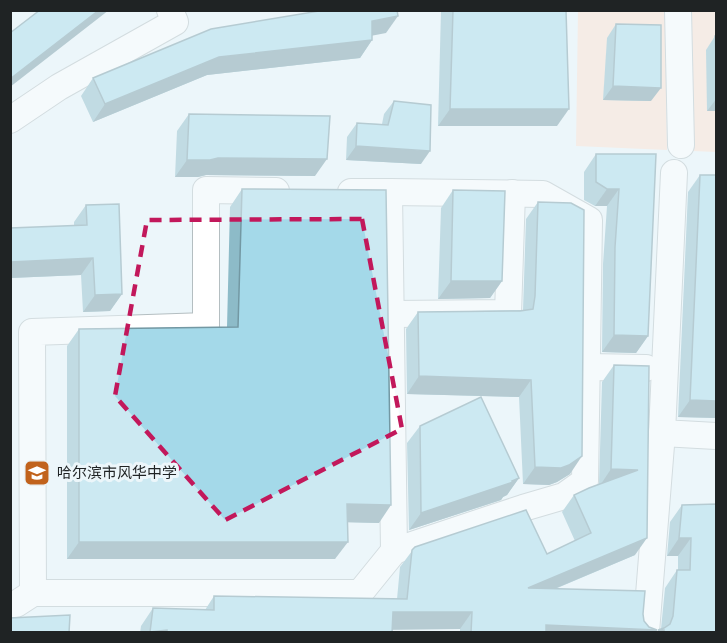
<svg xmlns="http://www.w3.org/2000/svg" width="727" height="643" font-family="Rubik,'Noto Sans SC',sans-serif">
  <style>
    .green { fill: #fee0cf }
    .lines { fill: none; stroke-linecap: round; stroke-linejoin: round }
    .minor-casing { stroke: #b4bec1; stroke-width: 28 }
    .minor { stroke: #fff; stroke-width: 26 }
    .wall { fill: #8dbbc8 }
    .shaded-wall { fill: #7398a3 }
    .building { fill: #a4d9e9; stroke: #7398a3; stroke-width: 1.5 }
    .marked { fill: none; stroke: #c2185b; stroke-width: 4.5; stroke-dasharray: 12 8; stroke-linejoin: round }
    .labels { text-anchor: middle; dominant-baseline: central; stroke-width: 6; stroke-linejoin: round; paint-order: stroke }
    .poi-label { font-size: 15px; fill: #1f2324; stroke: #ecf6fa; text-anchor: start }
  </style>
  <rect width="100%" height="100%" fill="#ecf6fa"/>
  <g class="green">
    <path d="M578 11H665L667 150 576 146Z"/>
    <path d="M690 11H716V152L693 151Z"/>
  </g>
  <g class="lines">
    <g class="minor-casing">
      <g id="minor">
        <path d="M678 10 681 145"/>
        <path d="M10 120 59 87 175 22 170 10"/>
        <path d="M674 173 662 433 716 436"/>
        <path d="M389 192 543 194 589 220 585 481 564 496 523 508 394 551"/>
        <path d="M391 314 508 313 512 193"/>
        <path d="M587 367 646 368"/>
        <path d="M33 593 32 332 206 326V190L276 191"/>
        <path d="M10 604H16L33 593H360L394 551 389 192H351"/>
        <path d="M646 632 662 433"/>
      </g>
    </g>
    <use href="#minor" class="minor"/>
  </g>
  <g class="wall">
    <path d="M441 10H566L557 126H438Z"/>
    <path d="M616 24 651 101 603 100 607 38Z"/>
    <path d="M386 33 372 35V40L360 58 207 75 93 122 81 96 93 78Z"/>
    <path d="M715 36H717V111H707L706 50Z"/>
    <path d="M394 101 421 164 346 160 347 137 357 123 382 124 384 114Z"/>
    <path d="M189 114 315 176 206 175 198 177H175L177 131Z"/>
    <path d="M596 154H656L648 336 636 353 602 352 603 264 607 206H595L584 200V172Z"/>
    <path d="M700 175 717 418 678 417 688 192Z"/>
    <path d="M242 189 379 523 347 522 335 559H67V346L79 329 227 327 230 207Z"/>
    <path d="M453 190 502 281 490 298 438 299 441 208Z"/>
    <path d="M538 202 570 474 557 482 549 485 523 484 519 397 407 394 406 329 418 312 523 310 526 219Z"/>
    <path d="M86 205 122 294 110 311 83 312 81 275 10 278V228L74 226V222Z"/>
    <path d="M614 365 635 555 555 589 643 614 644 621 649 627 657 630 655 633H460V629H392V633H140L141 626 153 608 205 610 214 596 397 599 400 567 415 547 547 554 575 541 562 512 574 495 599 484 602 382Z"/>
    <path d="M420 426 519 478 507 495 503 497 501 500 409 530 407 443Z"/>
    <path d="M682 505 717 633H656L661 629 665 588 677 570H678V556H667L670 522Z"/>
  </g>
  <g class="shaded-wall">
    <path d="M99 10H109L10 87V79Z"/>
    <path d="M398 16 386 33 360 38 372 21Z"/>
    <path d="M372 40 360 58 207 75 93 122 105 104 219 57Z"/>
    <path d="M613 86 661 88 651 101 603 100Z"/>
    <path d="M717 98V111H707Z"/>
    <path d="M450 109H569L557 126H438Z"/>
    <path d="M356 146 430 151 421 164 346 160Z"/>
    <path d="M218 158 327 159 315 176 206 175 198 177H175L187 160Z"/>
    <path d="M607 189H619L607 206H595Z"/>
    <path d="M93 258 81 275 10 278V262Z"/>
    <path d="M451 281H502L490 298 438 299Z"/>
    <path d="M122 294 110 311 83 312 95 295Z"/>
    <path d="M614 335 648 336 636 353 602 352Z"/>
    <path d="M419 376 531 380 519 397 407 394Z"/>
    <path d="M690 400 717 401V418L678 417Z"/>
    <path d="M582 456 570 474 557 482 549 485 523 484 535 467Z"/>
    <path d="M611 469 638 470 599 487Z"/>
    <path d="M519 478 507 495 503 497 501 500 409 530 421 513Z"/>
    <path d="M347 504 391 505 379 523 335 522Z"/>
    <path d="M647 538 635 555 516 605 528 588Z"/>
    <path d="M679 538H691L678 556H667Z"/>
    <path d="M79 542H348L335 559H67Z"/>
    <path d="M393 612H472L460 629 381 630Z"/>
    <path d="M546 625 657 630 655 633H541Z"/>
    <path d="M167 630 165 633H150V632Z"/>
    <path d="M658 630H664L663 633H656Z"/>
  </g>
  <g class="building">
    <path d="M40 10H99L10 79V33Z"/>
    <path d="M325 10H397L398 16 372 21V40L219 57 105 104 93 78 211 29Z"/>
    <path d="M453 10H566L569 109H450Z"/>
    <path d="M616 24 661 25V88L613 86Z"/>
    <path d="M715 36H717V82Z"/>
    <path d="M394 101 431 105 430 151 356 146 357 123 388 125Z"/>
    <path d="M189 114 330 116 327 159 218 158 210 160H187Z"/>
    <path d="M596 154H656L648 336 614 335 615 247 619 189H607L596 182Z"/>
    <path d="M700 175H717V401L690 400Z"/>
    <path d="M242 189 386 190 391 505 347 504 348 542H79V329L238 327Z"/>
    <path d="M453 190 505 191 502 281H451Z"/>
    <path d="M538 202 571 203 584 210 582 456 569 465 561 468 535 467 531 380 419 376 418 312 520 311 533 309 535 296Z"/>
    <path d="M119 204 122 294 95 295 93 258 10 262V228L87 225 86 205Z"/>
    <path d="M614 365 649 366 647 538 528 588 645 591 643 614 644 621 649 627 657 630 546 625V633H471L472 612H393L392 633H167V630L150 632 153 608 214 610V596L407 599 412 550 415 547 526 510 547 554 591 533 574 495 589 488 638 470 611 469Z"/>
    <path d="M481 397 519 478 512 481 513 482 421 513 420 426Z"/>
    <path d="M717 504V633H664V630H658L664 628 670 624 673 616 677 570H690L691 538H679L682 505Z"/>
    <path d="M70 615 69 633H10V618Z"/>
  </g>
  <path d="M0 0H727V643H0ZM362 219 402 429 225 520 115 396 147 220Z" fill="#ecf6fa" fill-opacity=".55" fill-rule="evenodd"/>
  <path class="marked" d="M362 219 402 429 225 520 115 396 147 220Z"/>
  <defs>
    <g id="school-square" transform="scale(1.35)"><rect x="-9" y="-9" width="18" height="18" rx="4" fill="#c1621c" stroke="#ecf6fa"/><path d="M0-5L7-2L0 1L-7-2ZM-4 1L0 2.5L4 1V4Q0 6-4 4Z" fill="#fff"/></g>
  </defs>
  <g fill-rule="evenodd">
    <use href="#school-square" x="37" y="473"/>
  </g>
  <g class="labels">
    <g class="poi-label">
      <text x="57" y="473">哈尔滨市风华中学</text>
    </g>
  </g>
  <rect width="727" height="643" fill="none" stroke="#1f2324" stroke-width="24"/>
</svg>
